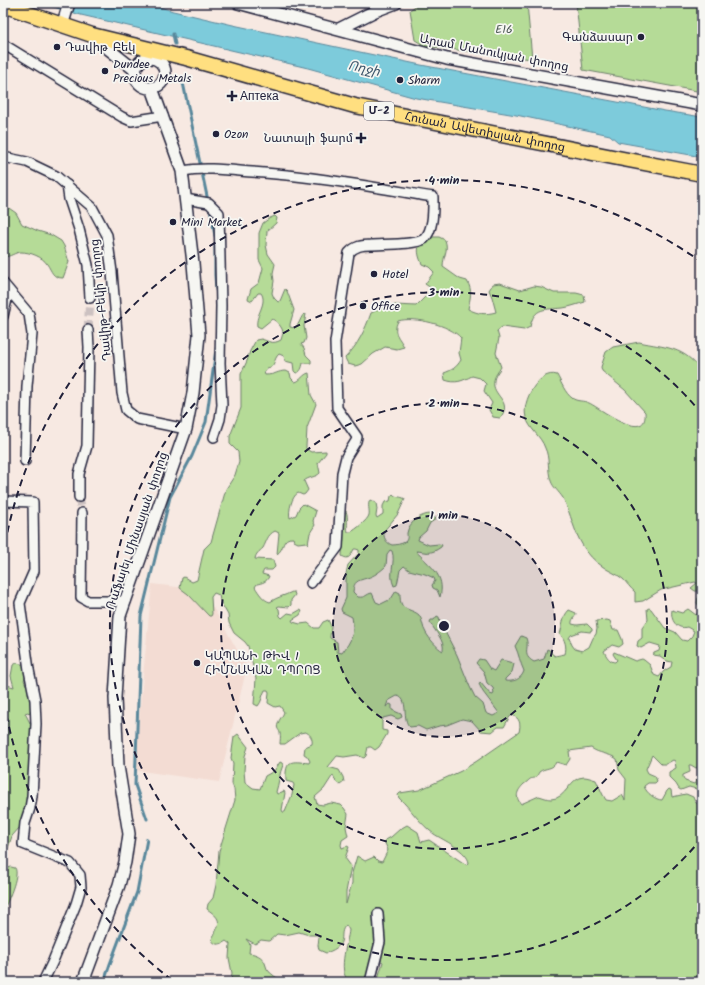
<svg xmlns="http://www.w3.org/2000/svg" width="705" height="985" font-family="Kalam,'Noto Sans Armenian',sans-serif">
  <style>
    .built { fill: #f3dcd3 }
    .green { fill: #b5db97; stroke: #6c7e69; fill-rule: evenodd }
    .water { fill: #7dcbdb; stroke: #59879b }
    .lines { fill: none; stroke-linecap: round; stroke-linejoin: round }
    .stream { stroke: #59879b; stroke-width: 3 }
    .minor-tunnel { stroke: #ccc1c1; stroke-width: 9; stroke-dasharray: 9 4.5; stroke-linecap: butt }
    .minor-casing { stroke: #22223b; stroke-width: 12 }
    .tertiary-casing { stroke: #22223b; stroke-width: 14 }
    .trunk-casing { stroke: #22223b; stroke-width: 17 }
    .minor { stroke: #f6f6f2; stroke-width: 9 }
    .tertiary { stroke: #f6f6f2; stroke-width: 11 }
    .trunk { stroke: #ffdf80; stroke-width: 14 }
    .ring { fill: none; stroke: #22223b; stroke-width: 2; stroke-dasharray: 7 5 }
    .poi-dot { fill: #22223b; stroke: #f6f6f2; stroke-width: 1.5 }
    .labels { text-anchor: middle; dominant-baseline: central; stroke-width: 3.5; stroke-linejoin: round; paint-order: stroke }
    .shield { fill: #f6f6f2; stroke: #626272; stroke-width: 1 }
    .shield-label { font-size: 11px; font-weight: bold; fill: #22223b }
    .park-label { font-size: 12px; fill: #4e5a57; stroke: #f6f6f2 }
    .poi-label { font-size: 12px; fill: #22223b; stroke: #f6f6f2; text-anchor: start }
    .street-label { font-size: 12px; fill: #22223b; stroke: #f6f6f2 }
    .water-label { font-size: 13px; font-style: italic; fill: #3d556b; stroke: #f6f6f2 }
    .centre { fill: #22223b; stroke: #f6f6f2; stroke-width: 2 }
    .ring-label { font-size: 12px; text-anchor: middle; font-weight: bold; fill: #22223b; stroke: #f6f6f2; stroke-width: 3.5; stroke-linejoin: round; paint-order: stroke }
  </style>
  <rect width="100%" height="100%" fill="#f7e9e2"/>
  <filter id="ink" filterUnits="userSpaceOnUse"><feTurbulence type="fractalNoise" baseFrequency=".025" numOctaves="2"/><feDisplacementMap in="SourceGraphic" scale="8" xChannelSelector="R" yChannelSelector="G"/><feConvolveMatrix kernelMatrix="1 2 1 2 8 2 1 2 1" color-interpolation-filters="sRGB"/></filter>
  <g filter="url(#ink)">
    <path class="built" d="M152 584 203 590 247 667 219 782 134 770Z"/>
    <g class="green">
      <path d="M419 3H527L532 59 425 46 415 40 410 10Z"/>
      <path d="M576 3H702V92L583 70Z"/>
      <path d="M3 204 16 213 22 224 38 231 51 235 61 241 64 246 69 262 63 278C52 278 52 271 47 264 43 257 30 252 21 252 15 252 11 257 3 257Z"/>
      <path d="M275 216 277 218 276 223 267 231 266 245 268 254 275 264 273 273 274 281 272 293 274 298 278 302 280 301 285 289 287 291 294 310 290 324V327L295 328C299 325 300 319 303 315L306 314 304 326 306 338 304 343 301 344 304 348 306 355 311 360V363H303C302 368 301 372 296 373L294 371 293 363 285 361 284 356 279 354C273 359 276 367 267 368L264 372 265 375C276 375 277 371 286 371L290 373 291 378 295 382C301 381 303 374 309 373L311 395 316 404 307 428 306 446V449L311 452 326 451V453L318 463 320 473C317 477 308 477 304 481L308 490 305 494 303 495 298 493C292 496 288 511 290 518L296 515 299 508 303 504 316 511 313 521 315 525 310 533 308 544 306 542 298 543 294 541 293 538C281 537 285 549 277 554L279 533 275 531C267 535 267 541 263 548 259 552 256 553 255 559L273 560 275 567 272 570H264L262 574 269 576C267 582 262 583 257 584L255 587C259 593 263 600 270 602 277 597 284 596 292 592H294L295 595 291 600V605L289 607 279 606 277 607 279 609 280 616 282 618 288 613 293 614 300 610 302 611 300 615 292 620 293 622 300 624 308 623 314 628H319L323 622 328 620 331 626 330 638 337 642 338 652 342 653C352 640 355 633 352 617L342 612 341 609 346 598V574L348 565 359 553V550L356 549H354C351 555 349 561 342 556L344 513 346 511C349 518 346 525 348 532H351C355 530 368 520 369 515 370 510 367 505 370 500L376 503 377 509 376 516 377 518 383 514V506L385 502 390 501 391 496 393 494C396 498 401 496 405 499L398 514 384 531C383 537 386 543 392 545 396 545 401 544 405 542 408 539 407 536 407 533 409 522 421 514 431 514L436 519 430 523 426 531 419 537 418 540 429 545 439 544 442 545 441 547C430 555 427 552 416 551 429 566 446 574 440 597L437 590 433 588 432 585 435 581 434 578 425 574 409 570 404 566 400 570 397 585 394 586C388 573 396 563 392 551L390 550 387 554 386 566C381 571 374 576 367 578 357 581 354 581 353 592L358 597C366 598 366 594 372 593L376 602 381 604 391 599 396 591 400 593C400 596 400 600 401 603 403 610 414 610 419 615 423 620 422 627 426 633 429 638 437 648 443 651 445 640 435 632 430 622L431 620H434L437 616 439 617 440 622 457 655 470 687 475 697 483 704 486 713 493 716 499 713 483 692 479 684 480 682 490 694 493 695 494 693 493 688 487 683 484 672 476 663 479 659 484 660 490 669 494 671 501 660C505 661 511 662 514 664L512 672 505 679V681C513 682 521 680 524 671 520 663 519 654 515 646L521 636 526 638C530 648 521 655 534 662L544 659 547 649 551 651V653L555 656 565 654C567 647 565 639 560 634 563 625 562 617 569 610L576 613C576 617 571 619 572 624L577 625 587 624 592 629V631L590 632 582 631 571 635 569 638 572 645 575 649 582 651 589 647 593 638 596 634 597 629 596 621 607 620 610 621 613 630H618L622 639 623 644 619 647 612 645 604 651C606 656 610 662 615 662L617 660 613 654 614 652 635 661 642 659 644 660 650 665 654 675 659 677 664 671 671 667 672 662 667 661 660 656 653 655 654 653 659 651 660 646 650 643 641 648 637 646 638 641 642 638V628L648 620 647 609 649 608 651 609 665 628 675 632 682 640 687 641 692 636 694 631 687 627C677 630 670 620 672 610L682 613 688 609 696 615 701 609 697 603 698 598 702 595V766L696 768 691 765H689L690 772 683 775V777L685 781 694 784 697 780 702 776V793L700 790 689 787 681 790 679 789 676 784 669 777V772L676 768 675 761 673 760 666 764H661L652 755 646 769 648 773 655 776 657 781 655 783H648L644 786C646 793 656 800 662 800L667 791 669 789 671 790 672 797 686 794 693 797 695 802 702 807V982H380L379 975 383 962 380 960 378 962 370 982C365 982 357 983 352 982 335 977 348 942 349 930L346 925C336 935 351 944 326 953L319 950 318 945 319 937 317 935H309L299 932 285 935 277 934 269 941 261 940 255 944 246 939 250 944 249 953C256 954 262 956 265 963 266 965 266 967 267 969 271 975 278 978 283 982H231L232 973 229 958 230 944 226 941C222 944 214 947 212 939 220 923 223 920 207 909L208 904 213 898 216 885 219 851 235 800 234 789 232 784 233 763 231 758 234 737 238 734 248 747 245 756 244 771 245 782 253 788 260 789 265 776 274 771 280 762 282 763 283 765C279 774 279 783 276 792L277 794 284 791 285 793 282 810 283 812H285L292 795 294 785 293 783 286 781C285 759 291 761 309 763L310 761 307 756 304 754 305 747 312 744C313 739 310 733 305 732L300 733 285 744H280C280 741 281 736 280 733 279 729 276 729 278 724 279 719 283 716 284 712L280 706 275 707 268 703 269 692 268 690H265C262 695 262 702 258 706L254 704 256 679 248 646 245 642 234 633 229 623 228 615 220 601 219 595 214 593 211 597 212 614 211 616H209L188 594 180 588 182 578 184 577 192 582 197 580 204 549 211 542 226 489 235 475 239 462 238 452 230 444V436L241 408V374L247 361 250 351 256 340 261 339C269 341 272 345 281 340L283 333C283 328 277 321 272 319L261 328 257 326C255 315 268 303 261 293H258L252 301 248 299 251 289 259 283 263 268 259 260V233L263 223 270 218ZM397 696C410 698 401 720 410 727L418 726 426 730 439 726 447 725 462 719 472 721 481 731 492 732 498 727H504L509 718 512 715C520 718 521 724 519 732L477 761 461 771 428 786 419 790 400 793 398 795 399 798C411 809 420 824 434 834 443 840 468 851 469 863L467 865 462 862 429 840 421 842 418 832 407 825 400 829 391 837 384 841 388 850 382 862 378 861 374 857 365 861 357 856 352 873V883L346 904V892L351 866 345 858 349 847 347 846 342 848 341 845 342 840 348 836 346 827 348 814 344 808 341 805 331 803 323 805 317 804 315 797 324 789 333 775 336 782 340 785 344 782 343 777 339 770 328 767 337 756 344 757 357 755 364 758 366 756 368 747H371L375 750 379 747 387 734V731L382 730V722L383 718 391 716 398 719 402 717 401 714 392 710V705L390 704 386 707 388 701ZM591 748C599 754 609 753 617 759L619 770 626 779 625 800 622 795 612 801 606 800 603 795 596 780C592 779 588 777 584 777 569 777 567 799 551 799 547 799 543 797 539 796L521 804C514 796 518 790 524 784 529 781 529 778 535 778 537 776 538 774 539 772 545 767 553 770 556 762L566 765 570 759 569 751Z"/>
      <path d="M432 237H439L445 240C449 251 443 255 443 267L460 279 467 281C473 291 470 298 468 309 478 314 485 315 496 312L492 297 489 290 493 284 500 283 520 290 534 286 541 287 554 293H576L584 295 585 302C578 304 570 307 563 308 546 310 534 306 530 327L524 330 502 327 497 331 499 338 496 353 501 367C499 371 494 376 494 381 491 396 514 401 500 418L493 417 489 410 492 403 484 391 486 384 480 378 472 376C462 381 456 384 445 380L444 373C452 370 456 368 461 360L459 353 461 338C450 325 414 316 398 321 392 334 399 336 404 347L397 349 385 347 373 354 362 364 355 366 348 364 345 358C358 345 365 330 371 313L381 308 395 305 416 306 429 293 431 288 425 284 434 272 429 267 422 264C416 251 416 241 432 237Z"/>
      <path d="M639 342C666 348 684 346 702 372V591H695L691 588 697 583 695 582 661 590 643 601 635 602V592C630 588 627 583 623 579 616 573 608 571 602 566 594 561 588 554 583 546 574 532 571 514 563 498 559 492 553 487 551 481 547 470 550 458 545 448 541 436 529 429 526 417 521 402 539 369 557 375 561 382 565 393 572 398 577 402 583 400 589 403 597 406 648 446 645 412L625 390 602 371 601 367 606 352 613 347Z"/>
      <path d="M17 663C22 665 29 664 33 667L34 676 26 675 24 680 26 685H31L32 716 28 712 25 713 31 725 35 781 37 792 24 816 20 827 12 836 8 848 4 852 3 743 6 736 5 733 3 732V684L14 687 11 676 13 665Z"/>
      <path d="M11 867 15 868C20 875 7 903 3 911V872L6 869Z"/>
    </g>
    <path class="water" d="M40 3H146L173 11 233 25 421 65 665 111 702 117V157L618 142 610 135 516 115 416 98 308 68 81 15Z"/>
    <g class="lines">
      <g class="stream">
        <path d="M173 34 175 44"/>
        <path d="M182 78 208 201"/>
        <path d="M210 208 215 236"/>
        <path d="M215 244V275L216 290"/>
        <path d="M147 819 135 785 141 616 170 497 192 456 206 422 216 349"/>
        <path d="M104 982 110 964 137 892 147 839"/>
      </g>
      <g class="minor-tunnel">
        <path d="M88 330 90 298"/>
        <path d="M79 497 82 513"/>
      </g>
      <g class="minor-casing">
        <g id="minor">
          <path d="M3 44 122 117 131 121 163 116"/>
          <path d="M3 157 27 162 56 176 92 207 107 235 112 272 122 393 126 410 137 419 186 429"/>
          <path d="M182 171C205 167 228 170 252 172 313 176 373 187 433 197 433 209 434 230 424 239 416 245 382 244 371 245 362 245 355 246 349 253L335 342 337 408 357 437 356 441 346 457 342 473 338 547 311 583"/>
          <path d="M67 185 69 199 79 229 88 265 90 298"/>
          <path d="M185 199 209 203 219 213 221 306 220 363 222 405 220 419 214 437"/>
          <path d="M3 283 29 314 32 334 27 386 25 461"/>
          <path d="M3 316 9 291"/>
          <path d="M79 497V474L87 446 89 347 88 330"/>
          <path d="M3 501 33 502 34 571 20 603 29 670 35 700 36 724 32 796 30 808 25 823 23 844 70 863 80 875 81 887 76 904 53 961 43 982"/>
          <path d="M82 513 81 597 88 601H126"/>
          <path d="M370 982 380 942 378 914"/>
        </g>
      </g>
      <g class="tertiary-casing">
        <g id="tertiary">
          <path d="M238 3 447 59 702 105"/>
          <path d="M62 26 69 3"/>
          <path d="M339 29 375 11 396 3"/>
          <path d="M92 36 135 70"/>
          <circle cx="150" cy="73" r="15"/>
          <path d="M83 982 119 885 125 862 129 834 118 766 115 698 120 616 186 429 193 393 199 335 193 263 182 171 152 88"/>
        </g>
      </g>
      <g class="trunk-casing">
        <g id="trunk">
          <path id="s1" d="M3 5 92 35 186 58 355 106 623 159 702 174"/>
        </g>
      </g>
      <use href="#minor" class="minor"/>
      <use href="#tertiary" class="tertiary"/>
      <use href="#trunk" class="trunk"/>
    </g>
  </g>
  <circle cx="444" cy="626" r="111" fill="#22223b" fill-opacity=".12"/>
  <g class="ring">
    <circle cx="444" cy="626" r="111"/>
    <circle cx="444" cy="626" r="223"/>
    <path d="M702 838A334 334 0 1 1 702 414"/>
    <path d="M172 980A446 446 0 0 1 3 696M3 556A446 446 0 0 1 700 261"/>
  </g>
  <g class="poi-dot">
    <circle cx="641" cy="37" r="4"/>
    <circle cx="57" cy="47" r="4"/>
    <circle cx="105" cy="71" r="4"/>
    <circle cx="400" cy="80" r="4"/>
    <path d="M230 90h4v4h4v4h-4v4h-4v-4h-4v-4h4z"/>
    <circle cx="216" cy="134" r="4"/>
    <path d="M359 132h4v4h4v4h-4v4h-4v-4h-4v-4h4z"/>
    <circle cx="173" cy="222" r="4"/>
    <circle cx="374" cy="274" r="4"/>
    <circle cx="363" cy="306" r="4"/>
    <circle cx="197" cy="663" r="4"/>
  </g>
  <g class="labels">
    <rect class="shield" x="364" y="102" width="30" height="18" rx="3"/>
    <g class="shield-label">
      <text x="379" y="111">Մ-2</text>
    </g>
    <g class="park-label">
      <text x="504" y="29">E16</text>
    </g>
    <g class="poi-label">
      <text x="633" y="37" text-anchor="end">Գանձասար</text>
      <text x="65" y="47">Դավիթ Բեկ</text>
      <text x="113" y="64">Dundee<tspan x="113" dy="14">Precious Metals</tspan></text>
      <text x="408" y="80">Sharm</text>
      <text x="240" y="96">Аптека</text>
      <text x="224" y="134">Ozon</text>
      <text x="353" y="138" text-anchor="end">Նատալի ֆարմ</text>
      <text x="181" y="222">Mini Market</text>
      <text x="382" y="274">Hotel</text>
      <text x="371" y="306">Office</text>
      <text x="205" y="656">ԿԱՊԱՆԻ ԹԻՎ 1<tspan x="205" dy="14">ՀԻՄՆԱԿԱՆ ԴՊՐՈՑ</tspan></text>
    </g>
    <g class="street-label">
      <text transform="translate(494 53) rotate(11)">Արամ Մանուկյան փողոց</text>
      <text stroke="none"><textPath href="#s1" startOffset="499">Հունան Ավետիսյան փողոց</textPath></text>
      <text transform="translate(101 300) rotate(-96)">Դավիթ-Բեկի փողոց</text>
      <text transform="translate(137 531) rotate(-71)">Ռաֆայել Մինասյան փողոց</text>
    </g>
    <g class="water-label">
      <text transform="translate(364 69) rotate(12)">Ողջի</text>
    </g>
  </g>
  <circle cx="444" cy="626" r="6" class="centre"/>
  <g class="ring-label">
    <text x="444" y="184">4 min</text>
    <text x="444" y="296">3 min</text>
    <text x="444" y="407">2 min</text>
    <text x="444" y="519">1 min</text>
  </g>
  <rect width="705" height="985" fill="none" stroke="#f6f6f2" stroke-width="16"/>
  <rect x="8" y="8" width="689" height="969" fill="none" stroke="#22223b" stroke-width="1.5" filter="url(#ink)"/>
</svg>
